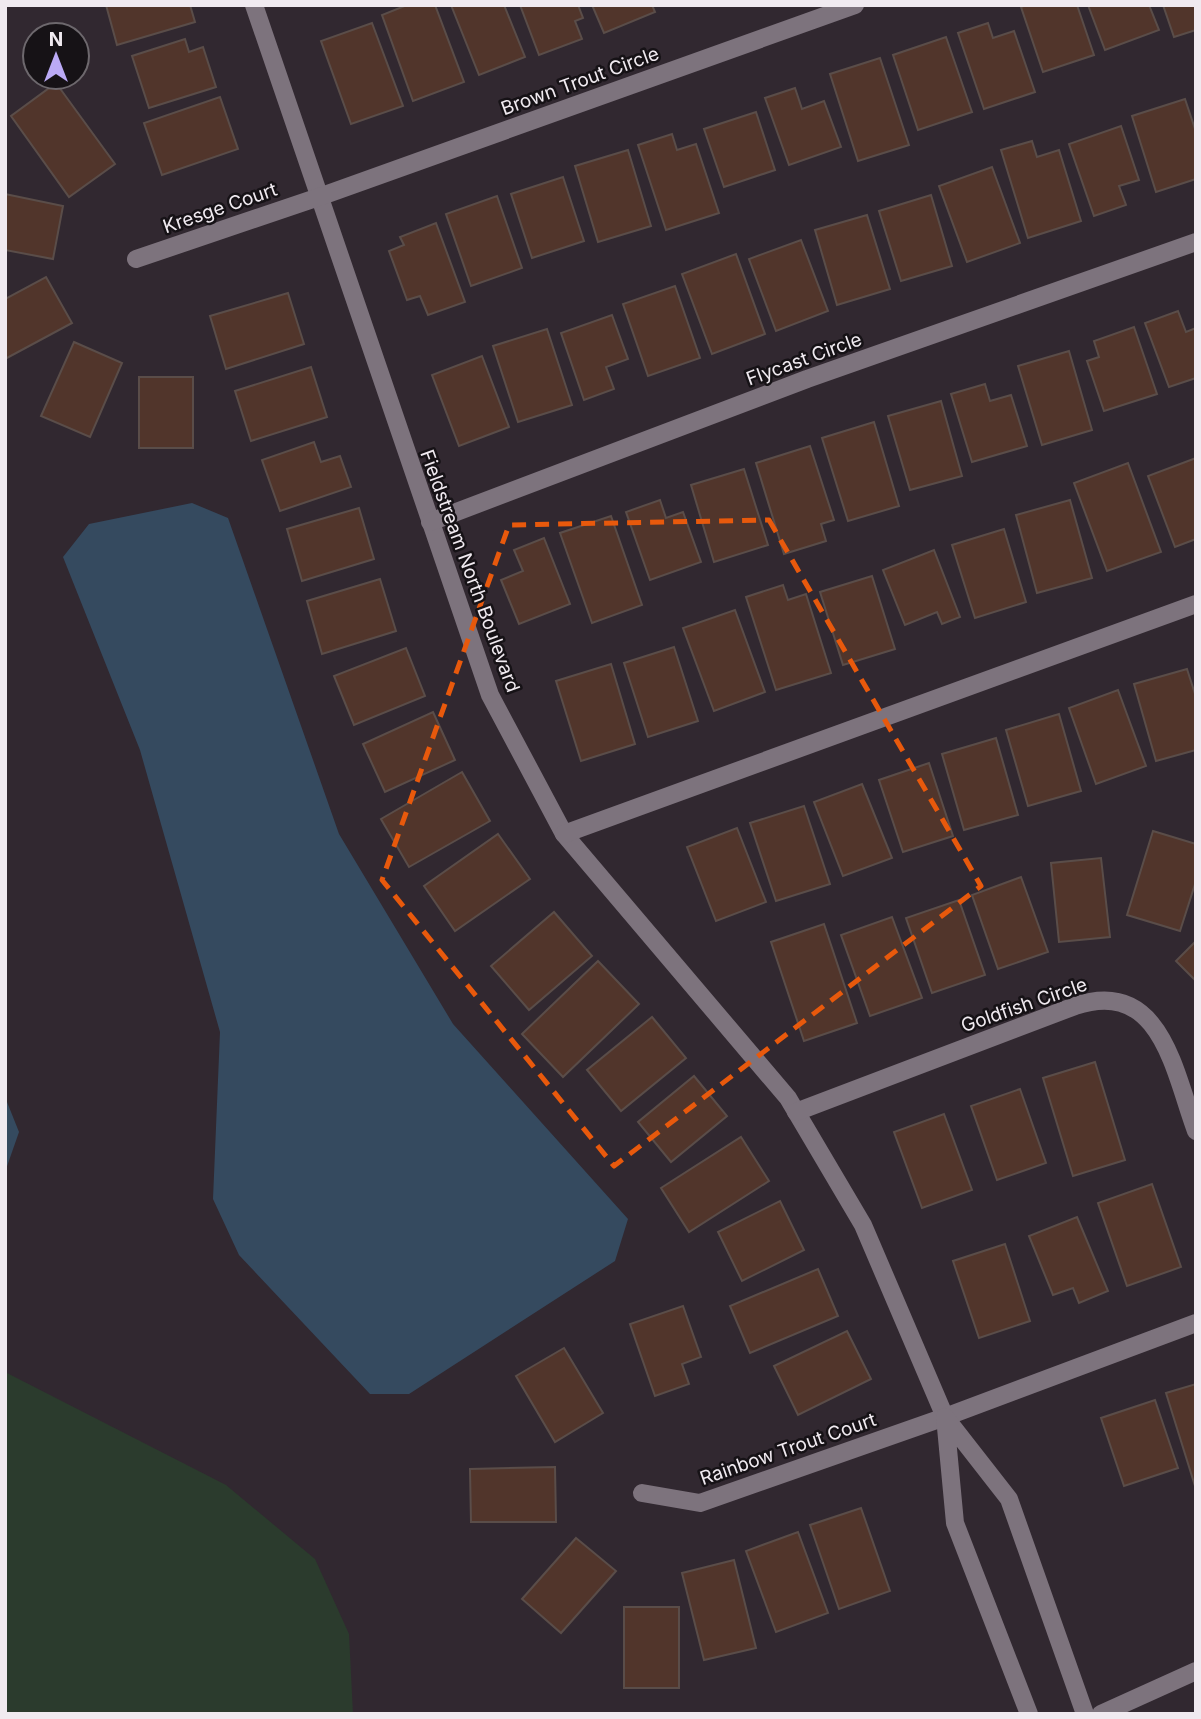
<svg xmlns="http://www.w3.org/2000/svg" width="1201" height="1719" font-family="Inter,sans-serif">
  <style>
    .green { fill: #2b3b2d }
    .water { fill: #354a5f }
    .building { fill: #51352b; stroke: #5a4d49; stroke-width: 2 }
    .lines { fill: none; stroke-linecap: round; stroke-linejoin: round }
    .minor { stroke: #7d737d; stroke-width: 18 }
    .tertiary { stroke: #7d737d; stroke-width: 18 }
    .marked { fill: none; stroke: #e8590c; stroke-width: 5; stroke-dasharray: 14 9; stroke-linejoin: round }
    .labels { text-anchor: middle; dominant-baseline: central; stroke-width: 5; stroke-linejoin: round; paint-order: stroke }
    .street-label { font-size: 19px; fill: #f0eaf0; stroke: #161216 }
  </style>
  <rect width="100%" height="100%" fill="#312830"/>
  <path class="green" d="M5 1372 226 1485 315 1559 349 1634 353 1714H5Z"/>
  <g class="water">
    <path d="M192 503 228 518 339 834 453 1024 628 1219 615 1261 409 1394H370L239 1255 213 1199 220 1032 140 750 63 557 89 524Z"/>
    <path d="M5 1097 19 1132 5 1172Z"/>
  </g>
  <g class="building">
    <path d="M106 5H190L195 22 117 45Z"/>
    <path d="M407 5H435L464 82 413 101 382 15Z"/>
    <path d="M451 5H504L525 57 479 75Z"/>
    <path d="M520 5H578L583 18 575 21 582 39 539 55Z"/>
    <path d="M592 5H652L655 12 604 33Z"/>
    <path d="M1026 5H1077L1094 55 1043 72 1021 7Z"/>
    <path d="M1088 5H1149L1159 30 1105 50Z"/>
    <path d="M1163 5H1196V30L1174 37Z"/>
    <path d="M372 23 403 106 351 124 321 41Z"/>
    <path d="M988 23 993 38 1014 31 1035 92 984 109 958 33Z"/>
    <path d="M946 37 972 112 918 130 893 55Z"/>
    <path d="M185 39 189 52 203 47 216 87 149 108 132 56Z"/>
    <path d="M880 58 909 145 858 161 830 74Z"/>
    <path d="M56 83 115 164 69 197 11 116Z"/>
    <path d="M795 88 802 109 824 101 841 147 789 165 765 98Z"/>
    <path d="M220 97 238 149 162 175 144 123Z"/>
    <path d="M1185 99 1196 132V179L1156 192 1132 116Z"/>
    <path d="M756 112 775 170 724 187 704 129Z"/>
    <path d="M1121 126 1139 180 1119 186 1126 205 1094 216 1069 144Z"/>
    <path d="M672 134 677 150 696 144 719 213 666 230 638 145Z"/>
    <path d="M1032 141 1037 157 1059 150 1081 221 1028 238 1001 150Z"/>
    <path d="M628 150 651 226 598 242 575 166Z"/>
    <path d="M992 167 1020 243 967 262 939 186Z"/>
    <path d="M563 177 584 241 532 258 511 194Z"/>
    <path d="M5 194 63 206 53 259 5 250Z"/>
    <path d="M931 195 952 266 901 281 879 211Z"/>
    <path d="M497 196 522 268 471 286 446 214Z"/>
    <path d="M867 215 890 289 837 305 815 230Z"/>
    <path d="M436 223 465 302 428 315 420 296 407 300 389 251 404 245 400 237Z"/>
    <path d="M801 240 828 311 776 331 749 259Z"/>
    <path d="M736 254 765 334 712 354 682 274Z"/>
    <path d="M46 277 72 323 5 359V299Z"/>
    <path d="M675 286 700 358 648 376 623 304Z"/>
    <path d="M288 293 304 344 226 369 210 316Z"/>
    <path d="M1178 311 1186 332 1196 328V378L1169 387 1145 323Z"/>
    <path d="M612 315 628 359 606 367 614 389 584 400 561 333Z"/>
    <path d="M1134 327 1157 394 1104 411 1087 361 1099 357 1094 341Z"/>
    <path d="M547 329 572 405 518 422 493 346Z"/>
    <path d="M74 342 122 363 90 437 41 416Z"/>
    <path d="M1069 351 1092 430 1042 445 1018 366Z"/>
    <path d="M482 356 509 427 459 446 432 375Z"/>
    <path d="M311 367 327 417 251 441 235 391Z"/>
    <rect x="139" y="377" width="54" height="71"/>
    <path d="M985 384 990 401 1011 395 1027 446 972 462 951 394Z"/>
    <path d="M941 401 962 476 910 490 888 416Z"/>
    <path d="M874 422 899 506 848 521 822 438Z"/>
    <path d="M314 442 321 462 340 456 351 487 280 511 262 460Z"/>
    <path d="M810 446 834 520 821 524 826 541 784 554 756 463Z"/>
    <path d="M1196 458V539L1175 547 1148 476Z"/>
    <path d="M1128 463 1161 552 1107 571 1074 483Z"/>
    <path d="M744 469 768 545 714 562 691 485Z"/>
    <path d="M660 500 666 518 683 512 701 562 650 580 626 512Z"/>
    <path d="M1070 500 1092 578 1037 593 1016 515Z"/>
    <path d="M359 508 374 559 302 581 287 529Z"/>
    <path d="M611 516 642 605 592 623 560 533Z"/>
    <path d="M1004 529 1026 602 975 618 952 545Z"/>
    <path d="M544 538 570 604 519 624 501 580 523 571 514 550Z"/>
    <path d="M934 550 960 617 942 624 937 612 905 625 883 570Z"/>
    <path d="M872 576 895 649 843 665 820 592Z"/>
    <path d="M380 579 396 631 322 654 307 601Z"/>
    <path d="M783 585 788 600 806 594 831 673 776 690 746 597Z"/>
    <path d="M735 610 765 692 714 711 683 628Z"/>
    <path d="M674 647 698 721 648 737 624 663Z"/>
    <path d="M406 648 425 696 354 725 334 676Z"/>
    <path d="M611 664 635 744 581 761 556 681Z"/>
    <path d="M1187 669 1196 697V750L1156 761 1134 684Z"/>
    <path d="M1118 690 1146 766 1096 784 1069 708Z"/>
    <path d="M433 712 455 760 385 792 363 744Z"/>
    <path d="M1059 714 1081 791 1028 806 1006 730Z"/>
    <path d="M996 738 1018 815 964 830 942 754Z"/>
    <path d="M929 763 953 836 903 852 879 780Z"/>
    <path d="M462 772 490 821 409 867 381 819Z"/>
    <path d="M862 784 892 858 843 876 814 802Z"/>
    <path d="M804 806 830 884 776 901 750 823Z"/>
    <path d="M737 828 766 902 716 921 687 847Z"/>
    <path d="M1153 831 1196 844V881L1180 931 1127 915Z"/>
    <path d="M498 834 530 879 455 931 424 886Z"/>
    <path d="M1101 858 1110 937 1059 942 1051 863Z"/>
    <path d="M1021 877 1048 952 998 969 972 895Z"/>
    <path d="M959 900 985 975 932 993 906 918Z"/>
    <path d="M554 912 592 956 529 1010 491 966Z"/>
    <path d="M892 917 922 998 870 1016 841 935Z"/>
    <path d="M824 924 857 1023 804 1041 771 942Z"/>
    <path d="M1196 941V981L1176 961Z"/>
    <path d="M598 961 639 1004 563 1077 522 1034Z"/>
    <path d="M652 1017 686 1058 621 1111 587 1070Z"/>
    <path d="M1095 1062 1125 1160 1073 1176 1043 1078Z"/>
    <path d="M694 1076 727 1116 671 1162 638 1122Z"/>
    <path d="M1020 1089 1046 1163 997 1180 971 1106Z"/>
    <path d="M944 1114 972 1190 922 1208 894 1132Z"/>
    <path d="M741 1137 769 1181 689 1232 661 1188Z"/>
    <path d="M1152 1184 1181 1267 1127 1286 1098 1203Z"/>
    <path d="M780 1201 804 1250 742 1281 718 1232Z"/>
    <path d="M1077 1217 1108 1291 1079 1303 1073 1288 1053 1295 1029 1236Z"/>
    <path d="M1005 1244 1030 1321 979 1338 953 1261Z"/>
    <path d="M818 1269 838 1316 750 1353 730 1306Z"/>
    <path d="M683 1306 701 1357 682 1364 689 1384 655 1396 630 1324Z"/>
    <path d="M847 1331 871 1379 798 1415 774 1366Z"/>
    <path d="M564 1348 603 1413 555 1442 516 1376Z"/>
    <path d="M1196 1384V1486H1195L1166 1393Z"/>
    <path d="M1155 1400 1178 1468 1124 1486 1101 1418Z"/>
    <path d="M555 1467 556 1522H471L470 1469Z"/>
    <path d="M861 1508 890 1591 839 1609 810 1525Z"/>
    <path d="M798 1532 828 1613 776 1632 746 1551Z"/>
    <path d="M576 1538 616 1571 561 1633 522 1599Z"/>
    <path d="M734 1560 756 1648 704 1660 682 1573Z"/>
    <rect x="624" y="1607" width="55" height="81"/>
  </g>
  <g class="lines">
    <g class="minor">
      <path d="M254 5 490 695 564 834 788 1098 863 1225 945 1417"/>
      <path d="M136 259 319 197 855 5"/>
      <path d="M430 522 807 379 1196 242"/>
      <path d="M564 834 1196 604"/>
      <path d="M796 1112 1075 1006C1161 977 1174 1072 1196 1131"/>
      <path d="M642 1493 700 1503 945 1417 1196 1323"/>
      <path d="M1029 1714 955 1523 945 1417 1009 1499 1085 1714"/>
    </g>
    <path class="tertiary" d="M1101 1714 1196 1671"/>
  </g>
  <path class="marked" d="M769 520 981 886 614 1166 382 880 509 525Z"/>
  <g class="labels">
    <g class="street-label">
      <text transform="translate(580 81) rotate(-20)">Brown Trout Circle</text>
      <text transform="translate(220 208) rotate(-19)">Kresge Court</text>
      <text transform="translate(804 359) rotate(-20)">Flycast Circle</text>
      <text transform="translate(470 571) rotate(70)">Fieldstream North Boulevard</text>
      <text transform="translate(1024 1005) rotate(-19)">Goldfish Circle</text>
      <text transform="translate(788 1449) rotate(-19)">Rainbow Trout Court</text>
    </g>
  </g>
  <rect width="1201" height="1719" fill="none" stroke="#f0eaf0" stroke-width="14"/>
  <g transform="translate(56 56)"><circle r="33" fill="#161216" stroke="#6d686d" stroke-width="2"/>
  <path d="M0-5L12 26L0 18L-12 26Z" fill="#bbaaf6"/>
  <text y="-10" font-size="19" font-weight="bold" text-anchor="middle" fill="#f0eaf0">N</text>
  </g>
</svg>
